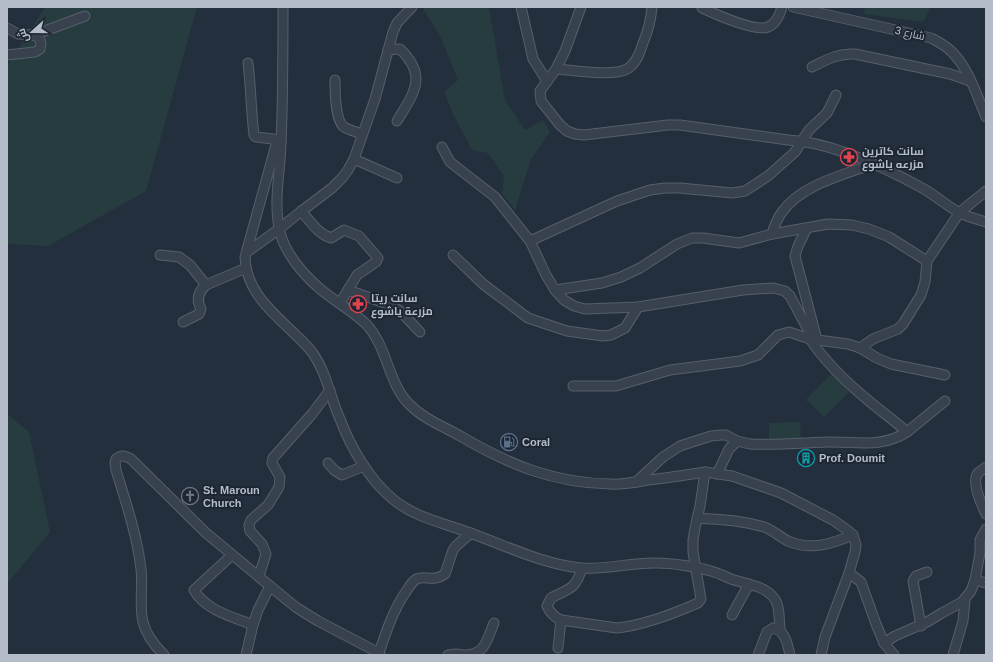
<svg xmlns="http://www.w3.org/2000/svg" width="993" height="662" font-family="Helvetica,Cairo,sans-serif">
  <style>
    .green { fill: #263c3f }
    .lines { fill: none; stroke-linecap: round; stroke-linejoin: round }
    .minor-casing { stroke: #565f6c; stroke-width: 11 }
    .minor { stroke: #38414e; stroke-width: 9 }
    .labels { text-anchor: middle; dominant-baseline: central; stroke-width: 4; stroke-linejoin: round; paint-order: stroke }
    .street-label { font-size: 11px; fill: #b4bcc9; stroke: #1d2633 }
    .poi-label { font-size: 11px; font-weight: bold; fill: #b4bcc9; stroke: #1d2633; text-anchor: start }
  </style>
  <rect width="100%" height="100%" fill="#242f3e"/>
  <g class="green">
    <path d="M45 7H197L146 191 48 246 7 244V66Z"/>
    <path d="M422 7H489L505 100 525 130 543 120 550 132 531 159 515 210 502 193 504 176 488 153 472 150 453 114 444 92 458 80 440 36Z"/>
    <path d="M865 7H931L923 22 864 14Z"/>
    <path d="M831 374 849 392 824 417 806 400Z"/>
    <path d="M7 414 29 432 50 532 7 584Z"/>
    <path d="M800 422 801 439 769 440V423Z"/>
  </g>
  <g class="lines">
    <g class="minor-casing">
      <g id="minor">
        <path d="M283 7C283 53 283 99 281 145 280 173 273 204 280 232 285 253 303 274 319 288 334 301 353 311 367 325 388 348 388 384 410 405 425 420 445 427 462 437 510 465 554 483 610 484 622 485 636 482 648 480 667 478 686 475 705 472L732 476 781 493 833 520 847 530 853 535 856 545 855 552 849 573 825 637 821 655"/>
        <path d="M521 7 533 59 547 81"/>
        <path d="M581 7 565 51 556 69 540 91 541 101 560 125 567 131 575 134 584 135 668 125H680L788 140C832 142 886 168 924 189 936 196 947 206 960 213 968 217 977 219 986 222"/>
        <path d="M793 7 931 38C939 42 946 46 952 52 969 69 977 96 986 117"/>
        <path d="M702 8C715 14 755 32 768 27 776 24 780 14 782 7"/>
        <path d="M7 28 18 34 34 35 39 38 41 43 40 49 35 52 7 55"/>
        <path d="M34 35 85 16"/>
        <path d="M388 50 400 49C428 76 414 93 397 121"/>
        <path d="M248 63C251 87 251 111 254 135L256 137 281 140"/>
        <path d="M812 67C826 60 838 53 855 54L950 74 970 81"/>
        <path d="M556 69C572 70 613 77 627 69 636 64 640 53 643 43 648 31 651 20 652 7"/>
        <path d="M335 80C335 91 335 120 344 127 349 130 357 132 362 134"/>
        <path d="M277 141 245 257C246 294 276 315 300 339 304 343 309 348 312 352 327 373 330 397 340 419 351 448 370 481 394 500 416 518 444 523 470 533 507 546 542 564 581 568 607 570 632 562 657 563 672 563 697 567 711 571 718 573 724 576 731 579 745 584 764 585 774 598 780 605 779 620 780 629"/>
        <path d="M442 147 450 162 495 197 530 241"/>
        <path d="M354 159 397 178"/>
        <path d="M301 211C310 221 318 234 331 238L344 230 359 236 378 258 376 262 357 275 340 303"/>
        <path d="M807 228 798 246 795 256 817 340"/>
        <path d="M772 234C774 227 777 219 782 212 801 185 843 175 873 164"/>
        <path d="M247 252 279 229 299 213 332 188 342 178 348 170 354 159 375 99 393 32 397 23 412 7"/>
        <path d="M160 255 179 257 190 265 206 285 246 268"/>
        <path d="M453 255 483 284 528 318 567 331 603 336 611 335 625 328 638 307"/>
        <path d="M348 290 393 306 401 312 420 332"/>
        <path d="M555 290 602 283 621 277 640 268 677 244 692 238H703L739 243 772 234 828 224 852 225 869 229 889 237 927 261"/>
        <path d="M183 322 199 314 201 309C196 300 198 292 206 285"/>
        <path d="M813 339 790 296 785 291 773 288 743 290 638 307 585 309 574 306 564 300 555 290 546 275 530 241 617 201 650 190 665 188H680L732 193 745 191 768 176 795 152 809 130 827 113 836 95"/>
        <path d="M860 348 873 339 898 329 903 324 921 295 925 282 927 261 960 212 986 191"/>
        <path d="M573 386H616L670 370 740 361 758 355 778 335 789 332 810 339 848 344 860 348 877 358 891 364 945 375"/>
        <path d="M907 432 945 401"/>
        <path d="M328 463 334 470 342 475 364 466"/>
        <path d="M986 467C984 469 980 471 978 473 971 482 982 506 986 514"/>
        <path d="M717 474 729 449 737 441"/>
        <path d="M636 482 663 457 680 446 689 443 711 436 721 435H726L737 441 750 444C775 445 801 443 827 442 856 441 880 449 907 432 895 421 882 412 869 401 847 383 826 363 810 339"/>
        <path d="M697 518C720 520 742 520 764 527 773 530 780 537 788 541 811 551 831 544 853 535"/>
        <path d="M232 555 194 590C205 610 233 617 253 625L258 610 270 586"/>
        <path d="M582 568C575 591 569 588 551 598L547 606C550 613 554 617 561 620L617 628C645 625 673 614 698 603L701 599 693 552V540L695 528 700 506 705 472"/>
        <path d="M849 573 861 582 876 624 884 643 894 655"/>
        <path d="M259 576 266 554 262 544 250 531 249 525 251 520 268 505 279 487 280 477 272 463 273 458 312 414 330 390"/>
        <path d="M975 580 986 583"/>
        <path d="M732 615 749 584"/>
        <path d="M921 626 913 581 916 576 927 572"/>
        <path d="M884 643 895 636 927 622 942 613 962 602 971 591 975 580 980 553V540L986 529"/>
        <path d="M558 648 561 620"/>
        <path d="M164 655C155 646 146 635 143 622 139 607 143 585 141 569 137 535 126 503 116 470L115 463 116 459C122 454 125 456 131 459L206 533 276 591 297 608 318 621 379 653"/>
        <path d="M246 655 253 625"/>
        <path d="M380 655 379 653C386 632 393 611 405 593 408 589 411 583 415 580 423 574 433 583 445 574L453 550 456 546 471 533"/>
        <path d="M448 655 456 654 463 655"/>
        <path d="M466 655C486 654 487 639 494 623"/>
        <path d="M758 655 767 632 773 628C786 631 787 643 790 655"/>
        <path d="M953 655 963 621 965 600"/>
      </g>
    </g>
    <use href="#minor" class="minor"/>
  </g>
  <defs>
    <g id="pharmacy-ring" transform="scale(0.9)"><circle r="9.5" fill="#1d2633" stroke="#e0444e" stroke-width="1.5"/><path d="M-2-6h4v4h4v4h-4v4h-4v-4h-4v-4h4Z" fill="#e0444e"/></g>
    <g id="fuel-ring" transform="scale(0.9)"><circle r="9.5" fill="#1d2633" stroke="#5c6f8a" stroke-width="1.5"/><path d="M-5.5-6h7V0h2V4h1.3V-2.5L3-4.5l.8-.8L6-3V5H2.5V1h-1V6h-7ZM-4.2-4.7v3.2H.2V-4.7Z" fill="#5c6f8a"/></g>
    <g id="building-ring" transform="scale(0.9)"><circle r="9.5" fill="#1d2633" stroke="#0f9aa8" stroke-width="1.5"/><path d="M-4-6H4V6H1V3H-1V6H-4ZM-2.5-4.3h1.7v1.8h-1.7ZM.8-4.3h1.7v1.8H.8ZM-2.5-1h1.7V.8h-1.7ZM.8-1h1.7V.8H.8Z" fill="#0f9aa8"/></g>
    <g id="church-ring" transform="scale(0.9)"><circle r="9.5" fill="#1d2633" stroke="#6b7280" stroke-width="1.5"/><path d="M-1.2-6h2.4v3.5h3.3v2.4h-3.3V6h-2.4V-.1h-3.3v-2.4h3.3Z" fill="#6b7280"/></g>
  </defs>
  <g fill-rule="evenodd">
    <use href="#pharmacy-ring" x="849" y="157"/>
    <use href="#pharmacy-ring" x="358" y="304"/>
    <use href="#fuel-ring" x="509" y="442"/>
    <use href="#building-ring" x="806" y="458"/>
    <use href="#church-ring" x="190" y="496"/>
  </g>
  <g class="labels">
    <g class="street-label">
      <text transform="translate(910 33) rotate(13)">شارع 3</text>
    </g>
    <g class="poi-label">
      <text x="862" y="151">سانت كاترين<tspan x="862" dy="13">مزرعه ياشوع</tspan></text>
      <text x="371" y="298">سانت ريتا<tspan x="371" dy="13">مزرعة ياشوع</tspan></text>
      <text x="522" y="442">Coral</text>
      <text x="819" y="458">Prof. Doumit</text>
      <text x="203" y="490">St. Maroun<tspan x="203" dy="13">Church</tspan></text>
    </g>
  </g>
  <rect width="993" height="662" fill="none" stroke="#b4bcc9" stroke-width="16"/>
  <g transform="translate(32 32) rotate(249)" stroke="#1d2633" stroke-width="3" paint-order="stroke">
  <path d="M0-3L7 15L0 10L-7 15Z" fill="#b4bcc9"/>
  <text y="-6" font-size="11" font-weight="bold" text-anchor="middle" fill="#b4bcc9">ش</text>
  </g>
</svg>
